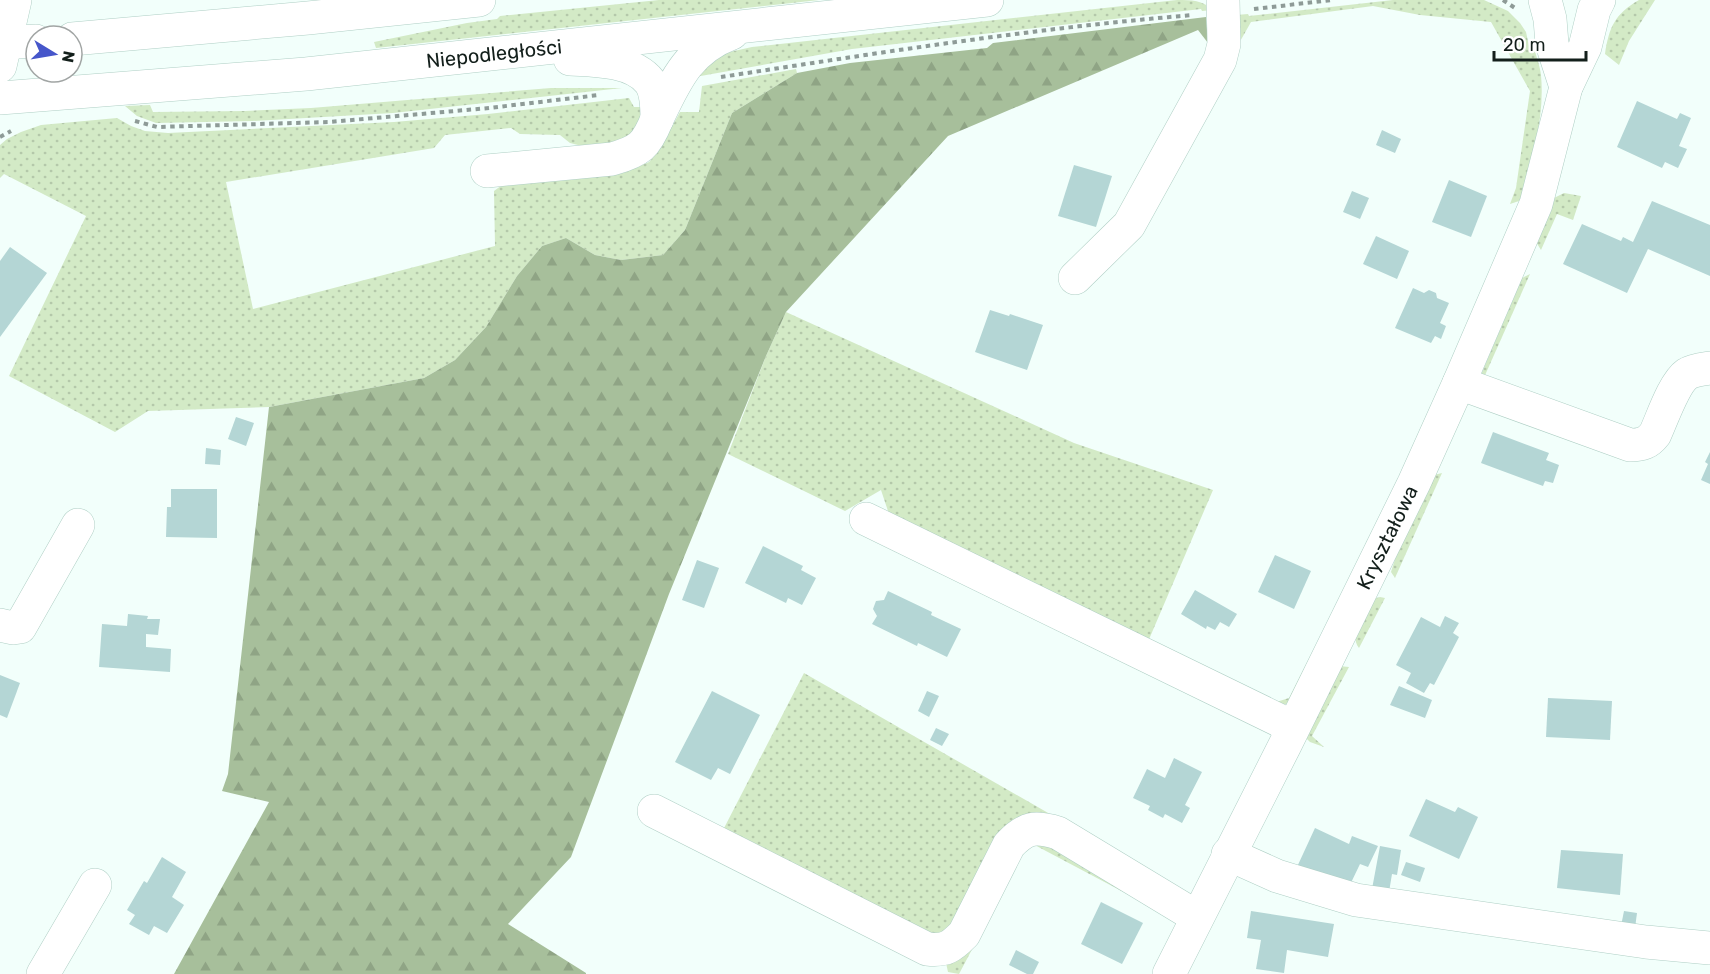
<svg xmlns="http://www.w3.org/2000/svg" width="1710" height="974" font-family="Rubik,sans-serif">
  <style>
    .green { fill: url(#green-dots) }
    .forest { fill: url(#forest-firs) }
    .building { fill: #b4d6d5 }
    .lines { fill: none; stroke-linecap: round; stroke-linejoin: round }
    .minor-casing { stroke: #afcfc5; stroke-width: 34 }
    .major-casing { stroke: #afcfc5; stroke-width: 34 }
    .path { stroke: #8e9b97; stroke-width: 4; stroke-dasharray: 4.5 4.5; stroke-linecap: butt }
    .minor { stroke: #fff; stroke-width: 33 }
    .major { stroke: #fff; stroke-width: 33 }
    .labels { text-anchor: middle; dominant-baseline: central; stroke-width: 6; stroke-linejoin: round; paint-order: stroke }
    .street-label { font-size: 20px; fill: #131f1b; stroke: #fff }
  </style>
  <defs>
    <pattern id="green-dots" width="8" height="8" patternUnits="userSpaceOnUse" patternTransform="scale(1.5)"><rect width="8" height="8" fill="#d3eac6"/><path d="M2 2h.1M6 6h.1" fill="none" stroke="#b4c8aa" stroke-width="1.8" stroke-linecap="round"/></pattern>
    <pattern id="forest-firs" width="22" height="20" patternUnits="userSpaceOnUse" patternTransform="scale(1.5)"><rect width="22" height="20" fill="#a7bf9b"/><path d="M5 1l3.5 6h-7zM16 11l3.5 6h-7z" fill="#8fa485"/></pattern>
  </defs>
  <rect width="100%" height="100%" fill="#f2fffb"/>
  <g class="green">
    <path d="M659 0H819L376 48 374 42 467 23 497 19 500 16Z"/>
    <path d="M1177 0C1192 0 1202 0 1213 10L1202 11 1201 9 852 49 695 77 725 53 752 47Z"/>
    <path d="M1393 0H1484L1508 11 1520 23 1526 32 1529 46 1534 47C1536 56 1540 66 1541 75 1545 117 1532 160 1522 200L1510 204 1516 188 1530 91 1491 22 1420 15 1373 6 1251 22 1238 45 1236 15 1248 14 1249 16Z"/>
    <path d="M1639 0H1655L1629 41 1619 65 1605 54C1609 27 1615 14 1639 0Z"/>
    <path d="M796 69 797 73 732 113 685 230 663 255 621 260 595 255 566 238 542 246 517 276 486 327 455 360 424 378 269 407 148 411 115 432 9 376 86 216 4 174 0 178V145L7 139 21 132 41 125 117 118 131 126 145 131 168 133 394 122 488 114 629 98 634 107H642L641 124 619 146 586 147 570 143 560 135 520 134 511 128 445 135 434 148 226 182 253 309 495 246 494 191 502 185 635 168 649 162 658 152 680 112H699L702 86Z"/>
    <path d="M551 88H622L393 113 252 121 156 123 137 116 125 106 150 105 153 112 245 111 311 108Z"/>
    <path d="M1564 193 1581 196 1573 220 1557 214 1541 250 1536 242 1554 198Z"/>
    <path d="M1530 274 1482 382 1480 377 1522 278Z"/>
    <path d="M786 312 1074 443 1213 490 1147 644 1270 704 1289 698 1326 625 1327 633 1290 702C1274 711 1260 706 1244 699L898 528 891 520 881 490 845 511 728 454 766 356Z"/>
    <path d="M1442 473 1395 578 1391 572 1397 553 1434 475Z"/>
    <path d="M1380 597 1385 598 1359 648C1348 633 1365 613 1373 599Z"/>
    <path d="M1339 666 1349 667 1312 736 1324 747 1310 742 1304 736Z"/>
    <path d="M804 673 1191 895 1045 821 940 941 722 832Z"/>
    <path d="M1033 838H1044L1060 844 1176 915 1178 921 1029 842 959 974 948 972 946 963 968 942 1017 848 1022 842Z"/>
  </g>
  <path class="forest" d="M1206 17 1208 43 1198 30 948 136 786 312 766 356 669 594 571 857 508 924 586 973V974H174L269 802 222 791 228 774 269 407 424 378 455 360 486 327 517 276 542 246 566 238 595 255 621 260 663 255 685 230 732 113 797 73 850 63 987 48 993 43Z"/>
  <g class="building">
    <path d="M1637 101 1677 119 1680 113 1691 118 1679 146 1687 149 1678 168 1665 162 1662 168 1617 147Z"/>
    <path d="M1382 130 1401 139 1395 153 1376 145Z"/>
    <path d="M1074 165 1112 176 1096 227 1058 216Z"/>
    <path d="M1449 180 1487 196 1471 237 1432 222Z"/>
    <path d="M1352 191 1369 198 1360 219 1343 212Z"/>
    <path d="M1652 201 1710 225V276L1648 249 1627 293 1563 264 1582 224 1621 241 1623 237 1633 242Z"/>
    <path d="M1376 236 1409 251 1397 279 1363 264Z"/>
    <path d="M10 247 47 273 0 337V261Z"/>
    <path d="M1413 288 1424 293 1429 290 1436 293 1437 298 1449 303 1440 323 1446 326 1441 339 1435 336 1431 343 1395 328Z"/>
    <path d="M990 310 1009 316 1010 314 1043 325 1027 370 975 352Z"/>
    <path d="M236 417 254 423 246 446 228 439Z"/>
    <path d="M1493 432 1549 453 1546 460 1559 465 1553 483 1545 481 1543 486 1481 463Z"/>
    <path d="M206 448 221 450 220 465 205 464Z"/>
    <path d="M1710 452V484L1701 480 1708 464 1705 462Z"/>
    <path d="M171 489H217V538L166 537 167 507H171Z"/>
    <path d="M763 546 803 566 801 570 816 578 802 605 788 598 786 603 745 583Z"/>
    <path d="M1275 555 1311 571 1294 609 1258 592Z"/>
    <path d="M697 560 719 568 704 608 682 600Z"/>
    <path d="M1195 590 1237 614 1229 627 1220 622 1215 630 1207 626 1206 629 1181 614Z"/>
    <path d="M888 591 932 612 931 615 961 629 947 657 918 643 917 646 872 624 877 616 873 609 876 601 884 600Z"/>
    <path d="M128 614 148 616 147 619H160L158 635 146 634V647L171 649 170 672 99 667 102 624 127 626Z"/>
    <path d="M1445 616 1459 623 1453 633 1459 637 1434 685 1430 683 1424 693 1406 683 1411 673 1396 665 1421 617 1440 627Z"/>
    <path d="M0 675 20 683 7 718 0 715Z"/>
    <path d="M1399 686 1432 700 1425 718 1390 705Z"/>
    <path d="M712 691 760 715 730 774 718 768 711 780 675 762Z"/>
    <path d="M927 691 939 696 929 717 918 711Z"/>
    <path d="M1548 698 1612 701 1610 740 1546 737Z"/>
    <path d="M936 728 949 734 942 746 930 740Z"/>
    <path d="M1174 758 1202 772 1185 805 1190 808 1182 823 1165 814 1163 818 1148 810 1150 806 1133 798 1147 769 1165 778Z"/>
    <path d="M1426 799 1455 812 1458 807 1478 817 1459 859 1409 836Z"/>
    <path d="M1315 828 1349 844 1352 836 1378 846 1368 867 1360 864 1348 889 1297 867Z"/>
    <path d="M1380 846 1401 850 1397 875 1392 874 1389 892 1372 889Z"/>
    <path d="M1561 850 1623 854 1620 895 1557 888Z"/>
    <path d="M162 857 186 872 172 897 184 905 167 933 154 926 149 935 129 924 135 915 127 910 144 881 147 883Z"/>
    <path d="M1406 862 1425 868 1420 882 1401 875Z"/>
    <path d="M1101 902 1143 923 1122 964 1081 944Z"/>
    <path d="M1251 911 1334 924 1328 957 1287 950 1284 973 1256 969 1261 940 1247 938Z"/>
    <path d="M1624 911 1637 913 1635 928 1621 926Z"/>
    <path d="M1016 950 1039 962 1033 974H1027L1009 965Z"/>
  </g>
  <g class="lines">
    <g class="minor-casing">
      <g id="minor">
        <path d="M1545 0 1550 19 1552 44 1566 87"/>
        <path d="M0 66 15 0"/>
        <path d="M487 171 612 159C640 151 646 146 657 119"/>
        <path d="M1075 278 1129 225 1220 60 1224 44 1223 0"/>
        <path d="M1459 383 1630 445C1642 445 1648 443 1655 434 1662 419 1674 383 1687 374 1693 370 1703 369 1710 368"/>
        <path d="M866 519 1293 727"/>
        <path d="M0 625 13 628 20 627 78 525"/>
        <path d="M654 811 927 949C946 951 951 947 964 934L1009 845C1026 827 1035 826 1058 833L1197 917"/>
        <path d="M1228 854 1277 876 1356 900 1646 942 1710 948"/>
        <path d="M43 974 95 885"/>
        <path id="s1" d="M1169 974 1285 745 1414 483 1459 383 1536 204 1566 87 1585 47 1594 10 1599 0"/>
      </g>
    </g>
    <g class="major-casing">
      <g id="major">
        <path d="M72 39 308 18 479 0"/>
        <path d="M0 43 36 41"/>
        <path d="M570 59C594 60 633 60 650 82 657 92 657 107 657 119"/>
        <path id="s2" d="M0 98 306 74 987 0"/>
        <path d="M657 119C676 79 689 49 732 33"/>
      </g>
    </g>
    <g class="path">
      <path d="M1503 0 1515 8"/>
      <path d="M1254 9 1332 0"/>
      <path d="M721 77C878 53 1035 28 1193 15"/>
      <path d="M135 121 157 127 329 122 489 108 599 95"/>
      <path d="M0 137 11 131"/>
    </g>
    <use href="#minor" class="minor"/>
    <use href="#major" class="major"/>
  </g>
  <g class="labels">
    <g class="street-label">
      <text stroke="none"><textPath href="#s2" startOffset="496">Niepodległości</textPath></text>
      <text stroke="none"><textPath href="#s1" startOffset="488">Kryształowa</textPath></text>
    </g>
  </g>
  <g transform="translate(54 54) rotate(101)"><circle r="28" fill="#ffffff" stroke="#a1a5a4" stroke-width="1.5"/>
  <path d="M0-4.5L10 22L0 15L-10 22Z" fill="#4656ca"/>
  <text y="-9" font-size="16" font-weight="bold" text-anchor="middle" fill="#131f1b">N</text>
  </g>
  <path d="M1494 51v9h92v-9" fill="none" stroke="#131f1b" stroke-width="3"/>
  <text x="1503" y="51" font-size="18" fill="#131f1b" stroke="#ffffff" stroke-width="4.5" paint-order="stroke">20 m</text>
</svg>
